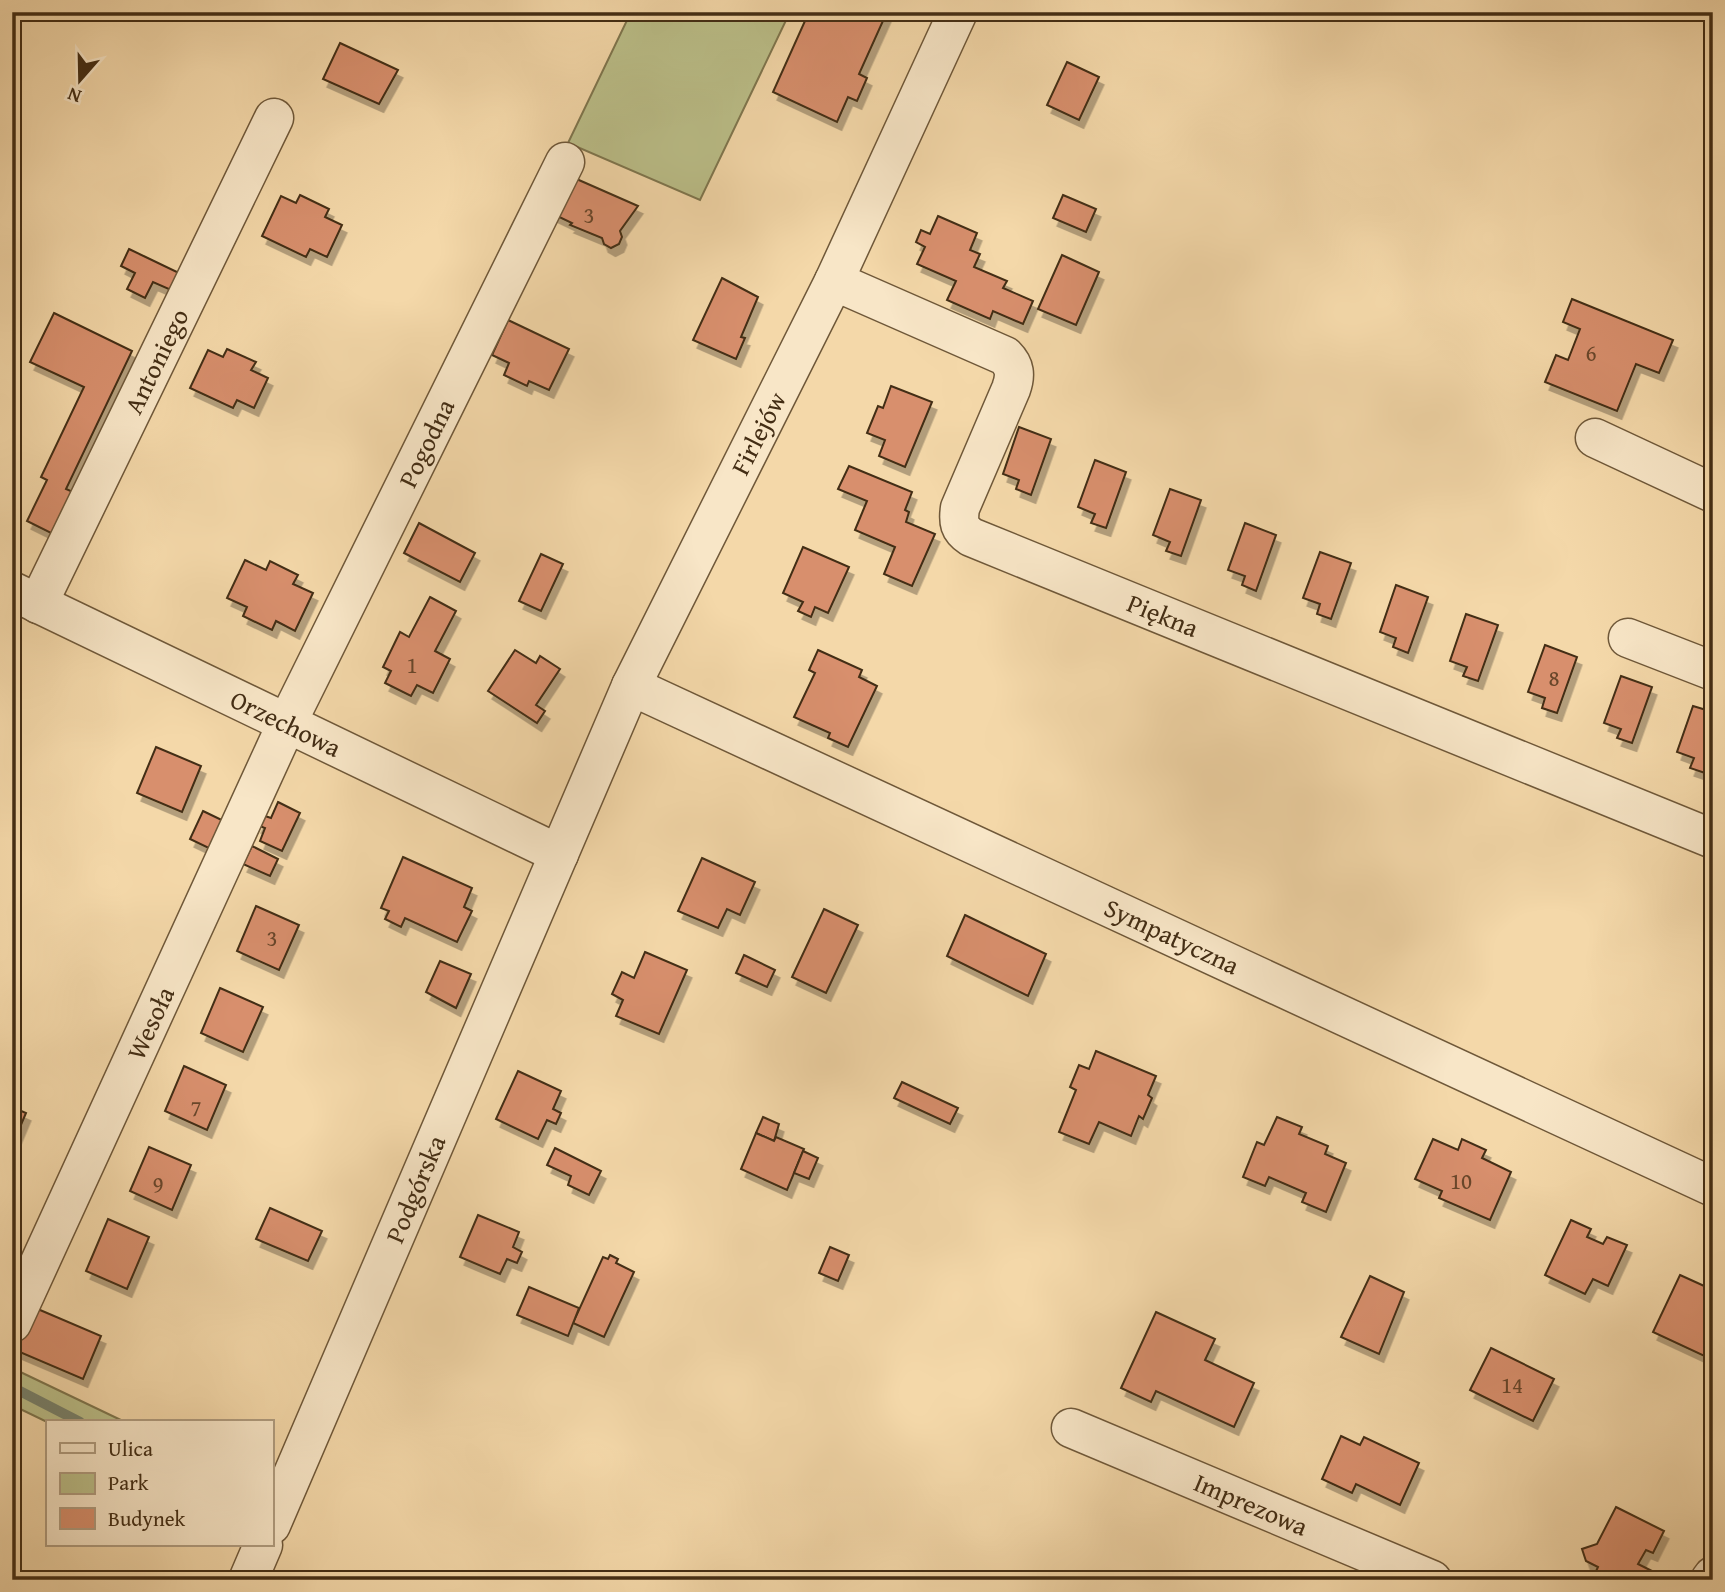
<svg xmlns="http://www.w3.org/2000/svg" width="1725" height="1592" font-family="'Gentium Book Plus',serif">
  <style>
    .green { fill: #bbbf89; stroke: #7f764e; stroke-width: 2 }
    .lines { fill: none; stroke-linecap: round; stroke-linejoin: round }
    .stream { stroke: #78826d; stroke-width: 10 }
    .building { fill: #d88f6d; stroke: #432d14; stroke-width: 2; filter: url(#shadow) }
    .minor-casing { stroke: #6f5839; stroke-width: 41 }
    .minor { stroke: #f8e6c7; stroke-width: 38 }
    .labels { text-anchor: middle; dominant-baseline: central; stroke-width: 5; stroke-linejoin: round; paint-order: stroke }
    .number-label { font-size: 23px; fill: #68462a }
    .street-label { font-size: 26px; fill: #432d14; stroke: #f8e6c7 }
  </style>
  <defs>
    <filter id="shadow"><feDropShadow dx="4.5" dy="8" stdDeviation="0" flood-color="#0004"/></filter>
  </defs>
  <rect width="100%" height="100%" fill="#f4d8a9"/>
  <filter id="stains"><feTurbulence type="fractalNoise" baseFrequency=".00286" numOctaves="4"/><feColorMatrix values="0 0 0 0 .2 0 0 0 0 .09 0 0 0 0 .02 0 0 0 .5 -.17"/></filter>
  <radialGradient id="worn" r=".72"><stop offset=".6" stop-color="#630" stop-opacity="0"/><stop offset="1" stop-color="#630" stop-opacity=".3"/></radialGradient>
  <g class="green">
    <path d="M631 12H790L700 200 568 143Z"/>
    <path d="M12 1368 125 1422H47L12 1405Z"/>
  </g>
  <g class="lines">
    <path class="stream" d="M12 1387 80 1422"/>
  </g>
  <g class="building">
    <path d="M809 12H887L859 74 867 78 857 101 848 97 837 122 773 92Z"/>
    <path d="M340 43 398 70 379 104 323 79Z"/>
    <path d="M1067 62 1099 77 1079 120 1047 105Z"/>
    <path d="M572 177 638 206 620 231 622 237 619 244 611 248 604 244 602 238 570 225 572 223 553 214Z"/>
    <path d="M300 195 329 209 325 217 342 225 327 257 310 249 306 257 262 236 281 196 296 203Z"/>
    <path d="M1063 195 1096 209 1086 232 1053 218Z"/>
    <path d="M938 216 977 233 970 250 980 254 974 267 1007 281 1003 288 1033 301 1023 324 993 311 990 319 947 300 956 281 917 264 925 247 916 242 921 230 930 234Z"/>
    <path d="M129 249 179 273 171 290 153 282 145 298 127 289 135 273 121 266Z"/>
    <path d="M1062 255 1099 272 1076 325 1038 309Z"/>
    <path d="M722 278 758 297 741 337 745 338 736 359 693 340Z"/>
    <path d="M1572 299 1673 340 1659 373 1636 364 1617 411 1545 382 1556 355 1568 360 1580 329 1563 322Z"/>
    <path d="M54 313 132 351 66 489 73 492 53 534 27 521 47 480 41 477 84 387 30 362Z"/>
    <path d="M508 320 569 349 549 390 529 381 527 386 504 375 509 363 492 355Z"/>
    <path d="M227 349 256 362 251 370 268 378 254 408 237 400 233 408 190 388 208 350 223 357Z"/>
    <path d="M891 386 932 402 905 467 879 456 885 440 867 433 878 406 883 408Z"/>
    <path d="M1019 427 1051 439 1031 495 1016 489 1019 480 1003 474Z"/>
    <path d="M1095 460 1126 472 1106 528 1091 523 1095 514 1078 507Z"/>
    <path d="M849 466 912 492 905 510 909 512 906 522 935 534 912 586 884 574 895 547 855 530 867 501 838 489Z"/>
    <path d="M1170 489 1201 500 1181 556 1166 551 1170 542 1153 535Z"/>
    <path d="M419 523 475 553 460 582 404 553Z"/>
    <path d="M1245 523 1276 535 1256 591 1242 585 1245 576 1228 570Z"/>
    <path d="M803 547 849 567 828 613 815 607 811 617 798 611 803 602 783 593Z"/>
    <path d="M1320 552 1351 563 1331 619 1317 614 1320 604 1303 598Z"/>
    <path d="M541 554 563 564 541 611 519 601Z"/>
    <path d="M245 560 266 570 270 561 298 575 293 584 313 593 295 631 276 621 272 630 243 616 247 607 227 598Z"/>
    <path d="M1396 585 1428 597 1408 653 1393 647 1396 638 1380 632Z"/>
    <path d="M430 597 456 611 435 651 450 659 433 693 417 685 411 696 385 683 391 671 383 667 400 632 409 637Z"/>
    <path d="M1466 614 1498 625 1478 681 1463 676 1467 667 1450 661Z"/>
    <path d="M1545 645 1577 657 1557 713 1542 708 1545 698 1528 692Z"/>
    <path d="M515 650 536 663 540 656 560 669 536 705 545 711 537 723 488 691Z"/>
    <path d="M818 650 862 670 859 677 877 686 848 747 828 738 830 733 794 717 815 673 809 670Z"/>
    <path d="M1621 676 1652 687 1632 743 1617 738 1621 729 1604 723Z"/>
    <path d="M1693 706 1713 712V751L1705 773 1690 768 1694 758 1677 752Z"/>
    <path d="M156 747 201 766 182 812 137 793Z"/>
    <path d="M278 802 300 813 282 851 260 841 265 828 257 825 262 815 271 818Z"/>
    <path d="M203 811 230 824 217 852 190 839Z"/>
    <path d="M252 846 278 859 270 876 243 864Z"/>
    <path d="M403 857 472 888 464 907 472 911 457 942 405 918 401 927 385 919 389 911 381 908Z"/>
    <path d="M702 858 755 882 740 915 727 909 718 928 678 911Z"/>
    <path d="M256 906 299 925 279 970 237 951Z"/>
    <path d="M824 909 858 925 826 993 792 977Z"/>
    <path d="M965 915 1046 954 1028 996 947 956Z"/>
    <path d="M645 952 687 970 659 1034 616 1016 623 1000 612 994 622 972 634 978Z"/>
    <path d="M744 955 775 970 767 987 736 973Z"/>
    <path d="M440 961 471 974 456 1008 426 992Z"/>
    <path d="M220 988 263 1007 243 1052 201 1033Z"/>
    <path d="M1096 1051 1156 1076 1148 1095 1152 1098 1143 1119 1139 1116 1131 1136 1099 1122 1089 1144 1059 1132 1076 1090 1070 1087 1079 1065 1089 1069Z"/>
    <path d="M184 1066 226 1085 207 1130 165 1111Z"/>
    <path d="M518 1071 561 1091 553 1109 561 1113 556 1124 547 1120 538 1139 496 1119Z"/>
    <path d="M902 1082 958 1108 950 1124 894 1098Z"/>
    <path d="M12 1107 26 1113 12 1146Z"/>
    <path d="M763 1117 779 1124 774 1141 756 1133Z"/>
    <path d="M1277 1117 1302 1127 1299 1134 1328 1146 1325 1154 1346 1163 1326 1212 1302 1202 1306 1193 1269 1177 1265 1186 1243 1177 1257 1142 1264 1145Z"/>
    <path d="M756 1133 774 1141 776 1137 804 1149 787 1190 741 1169Z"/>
    <path d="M1433 1139 1458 1150 1462 1139 1486 1150 1482 1158 1511 1172 1490 1220 1439 1198 1442 1191 1415 1179Z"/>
    <path d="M149 1147 191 1165 172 1210 130 1191Z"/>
    <path d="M555 1148 601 1171 589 1195 568 1185 571 1176 547 1165Z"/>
    <path d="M803 1151 818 1158 809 1179 794 1173Z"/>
    <path d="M270 1208 322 1231 308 1261 256 1239Z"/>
    <path d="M478 1215 519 1232 513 1247 522 1252 517 1263 507 1259 500 1274 460 1257Z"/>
    <path d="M108 1219 149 1237 127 1289 86 1271Z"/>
    <path d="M1571 1220 1591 1229 1587 1237 1603 1244 1607 1237 1627 1245 1608 1286 1593 1279 1585 1294 1545 1275Z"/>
    <path d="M830 1247 849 1255 838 1281 819 1273Z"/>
    <path d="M610 1255 618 1259 616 1263 634 1272 604 1337 573 1323 603 1257 608 1259Z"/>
    <path d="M1680 1275 1713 1290V1360L1653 1332Z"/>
    <path d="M1370 1276 1404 1292 1379 1354 1341 1337Z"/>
    <path d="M529 1287 579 1308 568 1336 517 1315Z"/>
    <path d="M33 1307 101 1336 83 1379 15 1350Z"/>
    <path d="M1156 1312 1215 1339 1205 1360 1254 1383 1234 1427 1156 1391 1151 1402 1121 1388Z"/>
    <path d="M1491 1348 1554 1379 1533 1421 1470 1390Z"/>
    <path d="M1341 1436 1360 1445 1364 1437 1419 1463 1400 1505 1356 1484 1352 1493 1322 1479Z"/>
    <path d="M1616 1507 1664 1531 1653 1553 1646 1550 1638 1564 1658 1574 1655 1580H1592L1598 1567 1586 1561 1582 1549 1597 1544Z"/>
  </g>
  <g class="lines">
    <g class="minor-casing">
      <g id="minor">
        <path d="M834 281 1005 356C1015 366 1016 375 1011 389L960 508C958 522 959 529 971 537L1713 839"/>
        <path d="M1595 438 1713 493"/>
        <path d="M12 591 559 854"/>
        <path d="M38 604 274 118"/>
        <path d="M1628 638 1713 671"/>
        <path d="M631 686 1713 1187"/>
        <path d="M12 1323 287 723 565 162"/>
        <path d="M1071 1428 1432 1580"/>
        <path d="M271 1525 631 686 834 281 958 12"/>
        <path d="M248 1580 263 1545"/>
        <path d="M1710 1580 1713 1576"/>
      </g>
    </g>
    <use href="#minor" class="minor"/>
  </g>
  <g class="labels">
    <g class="number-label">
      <text x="589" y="214">3</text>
      <text x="1591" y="352">6</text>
      <text x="412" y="664">1</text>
      <text x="1554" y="677">8</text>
      <text x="272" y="937">3</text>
      <text x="196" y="1107">7</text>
      <text x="1461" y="1180">10</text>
      <text x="158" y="1183">9</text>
      <text x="1512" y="1384">14</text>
    </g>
    <g class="street-label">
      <text transform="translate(156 361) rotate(-64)">Antoniego</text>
      <text transform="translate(758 433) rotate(-63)">Firlejów</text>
      <text transform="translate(426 443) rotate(-64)">Pogodna</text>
      <text transform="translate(1163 615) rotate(22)">Piękna</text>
      <text transform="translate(286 723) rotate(26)">Orzechowa</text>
      <text transform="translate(1172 936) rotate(25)">Sympatyczna</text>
      <text transform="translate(150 1023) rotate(-65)">Wesoła</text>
      <text transform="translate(415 1189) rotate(-67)">Podgórska</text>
      <text transform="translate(1251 1504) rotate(23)">Imprezowa</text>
    </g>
  </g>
  <rect width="1725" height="1592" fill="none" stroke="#f4d8a9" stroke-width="42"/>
  <rect x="14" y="14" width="1697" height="1564" fill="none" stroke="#432d14" stroke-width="3.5"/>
  <rect x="21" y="21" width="1683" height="1550" fill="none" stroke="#432d14" stroke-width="2"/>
  <rect x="46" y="1420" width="228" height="126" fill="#f8e6c7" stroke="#b09c7f" stroke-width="2"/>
  <rect x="60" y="1443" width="35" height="10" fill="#f8e6c7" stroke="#b09c7f" stroke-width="2"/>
  <text x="108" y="1456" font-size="21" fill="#432d14">Ulica</text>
  <rect x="60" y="1473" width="35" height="21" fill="#bbbf89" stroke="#b09c7f" stroke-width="2"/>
  <text x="108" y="1490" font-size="21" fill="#432d14">Park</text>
  <rect x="60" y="1508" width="35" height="21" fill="#d88f6d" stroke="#b09c7f" stroke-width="2"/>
  <text x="108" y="1526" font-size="21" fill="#432d14">Budynek</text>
  <g transform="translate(80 80) rotate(200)" stroke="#f8e6c7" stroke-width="5" paint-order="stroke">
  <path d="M0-5L12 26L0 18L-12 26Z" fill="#432d14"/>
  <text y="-10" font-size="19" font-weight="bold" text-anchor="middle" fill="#432d14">N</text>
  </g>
  <rect width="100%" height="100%" filter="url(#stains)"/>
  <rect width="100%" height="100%" fill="url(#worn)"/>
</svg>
